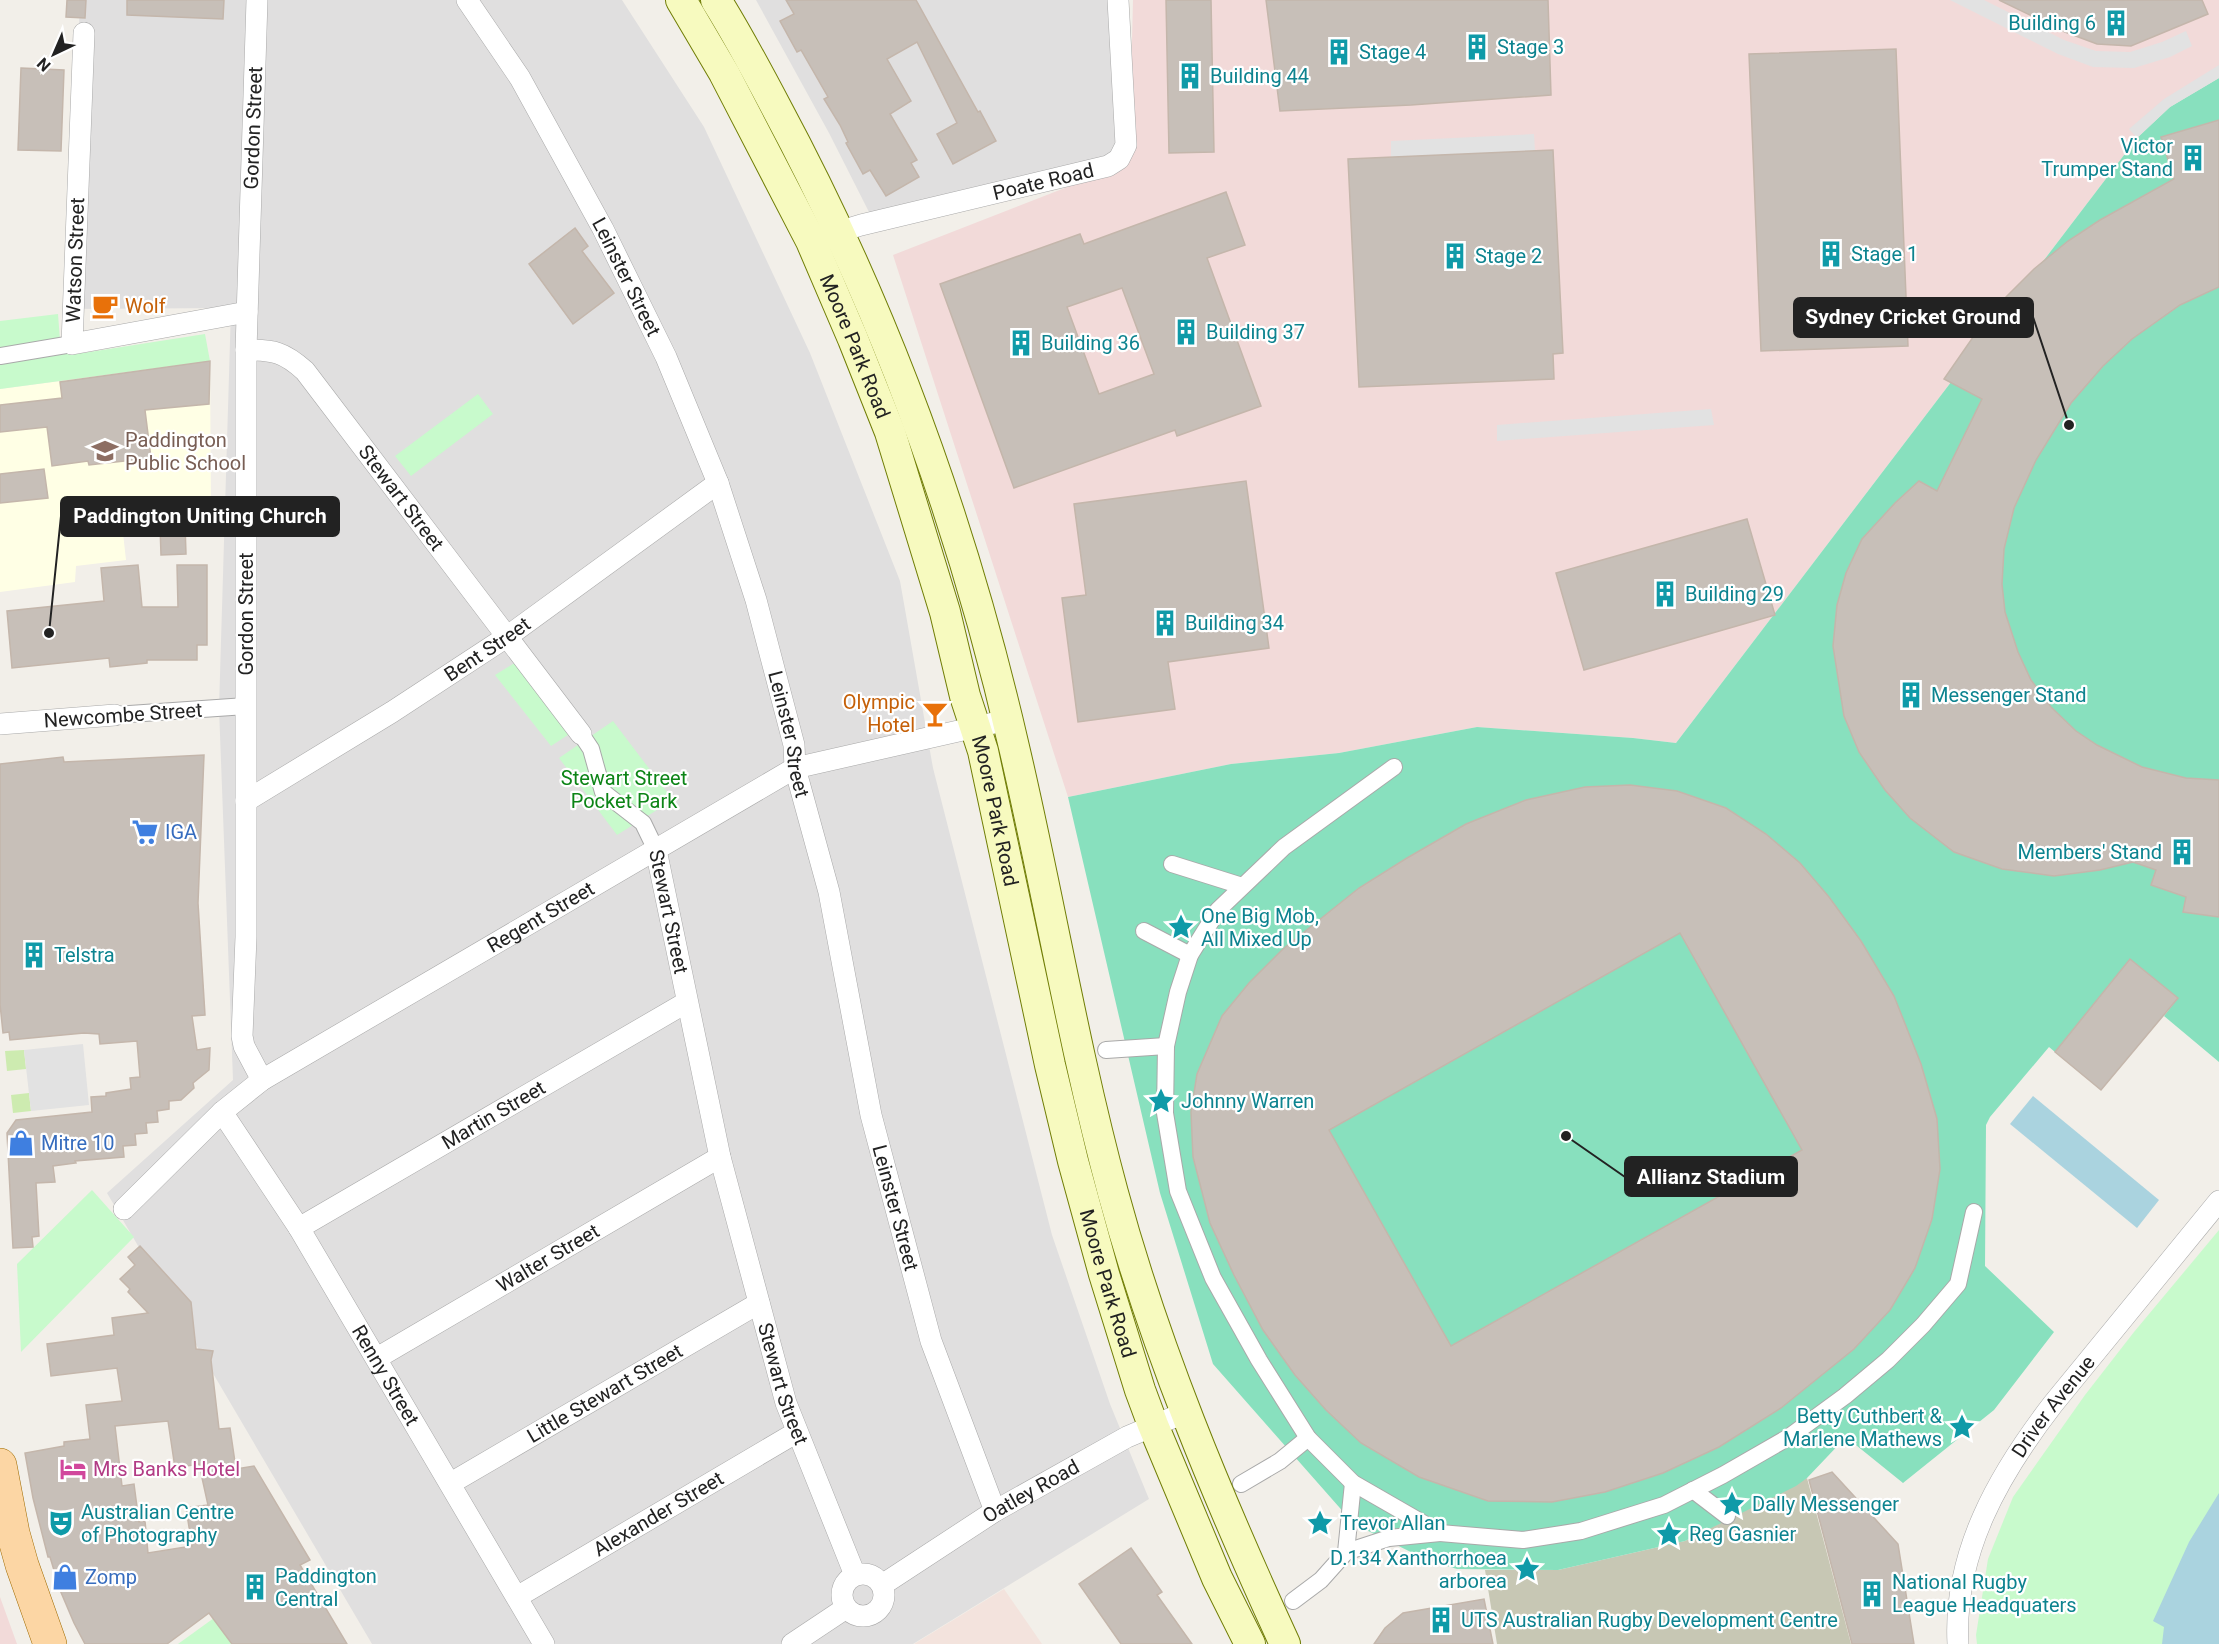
<svg xmlns="http://www.w3.org/2000/svg" width="2219" height="1644" font-family="Roboto,sans-serif">
  <style>
    .residential { fill: #e0dfdf }
    .commercial { fill: #f2dad9 }
    .education { fill: #ffffe5 }
    .military { fill: #f3e3dd }
    .construction { fill: #c7c7b4 }
    .grass { fill: #cdebb0 }
    .park { fill: #c8facc }
    .pitch { fill: #88e0be }
    .parking { fill: #e2e2e2 }
    .water { fill: #aad3df }
    .building { fill: #c7bfb8; stroke: #c4b6ab; stroke-width: 1.5; fill-rule: evenodd }
    .lines { fill: none; stroke-linecap: round; stroke-linejoin: round }
    .pedestrian-casing { stroke: #a9a9a9; stroke-width: 18 }
    .minor-casing { stroke: #a9a9a9; stroke-width: 22 }
    .secondary-casing { stroke: #707d05; stroke-width: 32 }
    .primary-casing { stroke: #a06b00; stroke-width: 34 }
    .pedestrian { stroke: #fff; stroke-width: 16 }
    .minor { stroke: #fff; stroke-width: 21 }
    .secondary { stroke: #f7fabf; stroke-width: 30 }
    .primary { stroke: #fcd6a4; stroke-width: 33 }
    .labels { text-anchor: middle; dominant-baseline: central; stroke-width: 4.5; stroke-linejoin: round; paint-order: stroke }
    .culture-label { font-size: 20px; fill: #0d838f; stroke: #fff; text-anchor: start }
    .street-label { font-size: 20px; fill: #222; stroke: #fff }
    .food-label { font-size: 20px; fill: #c56008; stroke: #fff; text-anchor: start }
    .education-label { font-size: 20px; fill: #785e54; stroke: #fff; text-anchor: start }
    .park-label { font-size: 20px; fill: #0c8416; stroke: #fff }
    .shop-label { font-size: 20px; fill: #366cbe; stroke: #fff; text-anchor: start }
    .hotel-label { font-size: 20px; fill: #b23c85; stroke: #fff; text-anchor: start }
    .leader { fill: none; stroke: #222; stroke-width: 2 }
    .callout-dot { fill: #222; stroke: #fff; stroke-width: 2 }
    .callout { fill: #222; stroke: #222; stroke-width: 2 }
    .callout-label { font-size: 21px; text-anchor: middle; font-weight: bold; fill: #fff }
  </style>
  <rect width="100%" height="100%" fill="#f2efe9"/>
  <g class="residential">
    <path d="M80 0H622L704 127 810 353 900 581 933 768 1052 1235 1110 1404 1149 1499 913 1644H372L107 1193 233 1080 219 708 231 308 68 309Z"/>
    <path d="M756 0H1118L1119 159 871 216 829 133Z"/>
  </g>
  <g class="commercial">
    <path d="M1133 0H2219V78L2170 107 2137 138 1676 743 1633 738 1477 727 1339 753 1231 764 1068 797 893 255 1129 163Z"/>
    <path d="M0 1597 17 1644H0Z"/>
  </g>
  <path class="education" d="M210 361 211 513 122 524 126 560 76 566 75 582 0 592V389Z"/>
  <path class="military" d="M1004 1589 1042 1644H914Z"/>
  <path class="construction" d="M1807 1478 1851 1644H1497L1485 1570H1558L1685 1541Z"/>
  <g class="grass">
    <path d="M24 1050 26 1069 7 1071 5 1051Z"/>
    <path d="M29 1093 31 1111 13 1113 11 1095Z"/>
  </g>
  <g class="park">
    <path d="M58 314 60 340 69 348 83 353 205 334 210 361 0 389V321Z"/>
    <path d="M478 394 493 414 411 476 395 456Z"/>
    <path d="M518 661 571 733 551 746 495 675Z"/>
    <path d="M613 721 673 800 617 835 559 758Z"/>
    <path d="M92 1190 134 1237 21 1352 17 1264Z"/>
    <path d="M2219 1230V1644H1977L1976 1635 1988 1559 2013 1497 2085 1395 2134 1332Z"/>
    <path d="M214 1618 233 1644H178Z"/>
  </g>
  <path class="pitch" d="M2219 78V1062L2164 1016 2178 998 2130 959 2055 1052 2049 1047 1990 1117 1986 1125 1985 1266 2054 1332 1994 1410 1903 1483 1846 1437 1807 1478 1796 1486 1685 1541 1558 1570 1457 1569 1427 1560 1354 1524 1213 1364 1160 1193 1068 797 1231 764 1339 753 1477 727 1633 738 1676 743 2137 138 2170 107Z"/>
  <g class="parking">
    <path d="M1950 0H1984L2064 40 2096 51 2130 52 2162 42 2186 31 2192 46 2170 57 2134 68 2093 67 2058 54Z"/>
    <path d="M2219 65V78L2170 107 2137 138 2129 129 2164 99Z"/>
    <path d="M1534 134 1535 151 1391 157V141Z"/>
    <path d="M1711 409 1714 425 1497 441V425Z"/>
    <path d="M83 1044 89 1105 31 1111 24 1050Z"/>
  </g>
  <g class="water">
    <path d="M2033 1096 2159 1200 2137 1228 2010 1124Z"/>
    <path d="M2219 1493V1644H2162L2164 1627 2153 1621 2189 1542Z"/>
  </g>
  <g class="building">
    <path d="M67 0H86L85 18 66 17Z"/>
    <path d="M127 0H224L223 19 127 15Z"/>
    <path d="M786 0H916L978 112 980 111 996 141 953 164 937 134 957 123 917 42 887 59 911 101 890 114 917 160 911 163 919 177 886 196 870 170 863 174 846 143 848 142 840 125 824 99 828 97 801 50 797 52 780 21 794 14Z"/>
    <path d="M1166 0H1211L1214 152 1169 153Z"/>
    <path d="M1266 0H1548L1551 95 1411 105 1280 111Z"/>
    <path d="M1999 0H2202L2208 14 2131 46 2097 44 2065 32Z"/>
    <path d="M1896 49 1908 346 1761 351 1749 54Z"/>
    <path d="M21 68 64 70 61 151 18 150Z"/>
    <path d="M2219 120V287L2180 305 2132 339 2103 366 2071 403 2036 460 2014 508 2004 549 2002 584 2005 612 2018 652 2031 680 2051 707 2076 731 2097 745 2142 767 2186 778 2219 780V917L2183 912 2186 897 2151 885 2156 870 2133 862 2100 870 2054 876 2002 869 1954 852 1910 818 1885 790 1859 752 1844 716 1833 646 1837 605 1846 573 1862 539 1895 503 1919 481 1937 491 1982 399 1944 379 1978 330 2006 297 2034 269 2068 241 2100 220 2174 179 2161 137Z"/>
    <path d="M1553 150 1563 353 1553 354 1554 379 1359 387 1348 159Z"/>
    <path d="M1226 192 1245 245 1207 258 1261 406 1177 436 1175 430 1014 488 940 284 1080 234 1084 244ZM1122 288 1154 374 1099 394 1067 307Z"/>
    <path d="M575 228 588 246 582 251 614 293 573 324 529 264Z"/>
    <path d="M210 361 209 404 145 410 151 458 89 465 88 461 52 466 47 427 0 432V405L62 398 60 382Z"/>
    <path d="M44 469 48 498 0 503V474Z"/>
    <path d="M1246 481 1269 648 1168 662 1175 709 1078 722 1062 598 1086 595 1074 504Z"/>
    <path d="M1747 519 1775 615 1584 670 1556 573Z"/>
    <path d="M185 524 186 554 161 555 160 525Z"/>
    <path d="M138 565 142 607H178L177 565H207V645H197V660H147V663L110 667 109 658 12 668 7 611 104 601 101 568Z"/>
    <path d="M204 755 198 903 205 1015 192 1016 197 1050 210 1048 209 1070 193 1083 194 1088 181 1100 169 1101V1109L157 1111 158 1122 146 1123 147 1133 135 1134 136 1145 123 1146 124 1157 75 1161 76 1163 53 1166 55 1182 36 1183 39 1236 32 1237 33 1247 13 1248 7 1133 16 1120 92 1112 91 1097 106 1096V1093L131 1089 130 1078 140 1077 137 1041 100 1044 99 1034 84 1033 10 1040 9 1032 3 1033 0 1004V764L63 757 64 762Z"/>
    <path d="M1630 785 1677 791 1726 808 1766 834 1800 863 1829 897 1861 941 1894 996 1921 1064 1937 1119 1940 1169 1932 1219 1915 1268 1890 1310 1854 1349 1781 1408 1719 1447 1663 1473 1605 1492 1552 1502 1488 1501 1419 1477 1361 1443 1326 1410 1295 1375 1263 1330 1234 1275 1210 1223 1193 1157 1191 1112 1197 1074 1222 1016 1249 983 1283 949 1359 888 1407 858 1466 824 1526 800 1585 787ZM1680 933 1802 1150 1451 1346 1329 1130Z"/>
    <path d="M2130 959 2178 998 2101 1090 2055 1052Z"/>
    <path d="M140 1246 191 1302 196 1349 213 1351 211 1360 219 1429 230 1428 236 1469 254 1466 310 1560 300 1565 347 1644H232L209 1613 167 1644H85L74 1623 60 1590 50 1557H48L33 1498 25 1453 64 1446V1442L90 1439 86 1405 122 1401 117 1368 51 1376 47 1344 114 1335 112 1318 148 1313 128 1292 130 1289 120 1279 135 1265 128 1257ZM168 1421 175 1468 199 1464 208 1505 186 1508 192 1546 148 1553 145 1521 139 1522 134 1484 122 1486 115 1426Z"/>
    <path d="M1832 1472 1898 1544 1914 1644H1852L1809 1480Z"/>
    <path d="M1131 1548 1162 1592 1157 1595 1192 1644H1121L1079 1584Z"/>
    <path d="M1484 1599 1493 1644H1374L1385 1628 1403 1613Z"/>
  </g>
  <g class="lines">
    <g class="pedestrian-casing">
      <g id="pedestrian">
        <path d="M0 356 72 344"/>
        <path d="M115 715 246 706"/>
        <path d="M581 734 591 749 603 792 643 823 656 850"/>
        <path d="M1394 767 1284 847 1218 910 1190 955 1178 992 1166 1046 1165 1113 1178 1191 1213 1278 1259 1360 1308 1438 1353 1483 1440 1533 1523 1540 1581 1531 1664 1505 1723 1475 1789 1437 1845 1396 1888 1360 1923 1325 1958 1284 1974 1212"/>
        <path d="M1172 864 1242 886"/>
        <path d="M1144 931 1190 955"/>
        <path d="M1106 1050 1166 1046"/>
        <path d="M1241 1484 1280 1461 1308 1438"/>
        <path d="M1693 1490 1727 1516"/>
        <path d="M1346 1552 1389 1538 1440 1533"/>
        <path d="M1293 1601 1321 1580 1346 1552 1353 1483"/>
      </g>
    </g>
    <g class="minor-casing">
      <g id="minor">
        <path d="M257 0 246 350V937L242 1036 244 1046 262 1080"/>
        <path id="s1" d="M467 0 520 78 603 229 666 357 718 483 756 600 794 745 795 768 829 892 871 1115 931 1341 995 1511"/>
        <path d="M84 33 72 344 247 312"/>
        <path id="s2" d="M825 236 861 225 1108 166 1119 159 1126 145 1118 0"/>
        <path id="s3" d="M246 350C274 350 284 352 305 371L581 734"/>
        <path d="M0 724 115 715"/>
        <path id="s4" d="M246 801 392 712 508 636 718 483"/>
        <path id="s5" d="M656 850 720 1157 786 1403 855 1575"/>
        <path id="s6" d="M222 1112 299 1228 544 1644"/>
        <path id="s7" d="M124 1209 222 1112 262 1080 795 768 1007 720"/>
        <path id="s8" d="M299 1228 687 1002"/>
        <path id="s9" d="M377 1358 720 1157"/>
        <path id="s10" d="M451 1483 759 1303"/>
        <circle cx="863" cy="1595" r="21"/>
        <path id="s11" d="M882 1585 995 1511 1127 1437 1186 1412"/>
        <path id="s12" d="M517 1597 797 1432"/>
        <path d="M792 1644 846 1608"/>
        <path id="s13" d="M1958 1644C1953 1553 1999 1474 2053 1404L2219 1201"/>
      </g>
    </g>
    <g class="secondary-casing">
      <g id="secondary">
        <path id="s14" d="M681 0 724 73 811 241 853 339 890 432 945 612 965 696 983 751 1050 1065 1073 1161 1104 1274 1140 1390 1153 1425 1217 1578 1250 1644"/>
        <path d="M716 0C738 35 757 71 776 107 884 308 963 525 1014 747 1049 896 1073 1046 1113 1193 1155 1348 1218 1498 1285 1644"/>
      </g>
    </g>
    <g class="primary-casing">
      <path id="primary" d="M0 1465 13 1533 22 1565 50 1644"/>
    </g>
    <use href="#pedestrian" class="pedestrian"/>
    <use href="#minor" class="minor"/>
    <use href="#secondary" class="secondary"/>
    <use href="#primary" class="primary"/>
  </g>
  <defs>
    <g id="building-bare" transform="scale(2.07)"><path d="M-4-6H4V6H1V3H-1V6H-4ZM-2.5-4.3h1.7v1.8h-1.7ZM.8-4.3h1.7v1.8H.8ZM-2.5-1h1.7V.8h-1.7ZM.8-1h1.7V.8H.8Z" fill="#0f9aa8" stroke="#fff" stroke-width="2.5" paint-order="stroke"/></g>
    <g id="cafe-bare" transform="scale(2.07)"><path d="M-5.5-4.5H6V0H3Q3 3.5 0 3.5H-2.5Q-5.5 3.5-5.5 0ZM3-3.2v2h1.7v-2ZM-6 4.5H4V6H-6Z" fill="#e8710a" stroke="#fff" stroke-width="2.5" paint-order="stroke"/></g>
    <g id="school-bare" transform="scale(2.07)"><path d="M0-5L7-2L0 1L-7-2ZM-4 1L0 2.5L4 1V4Q0 6-4 4Z" fill="#8d6e63" stroke="#fff" stroke-width="2.5" paint-order="stroke"/></g>
    <g id="bar-bare" transform="scale(2.07)"><path d="M-6-5H6L.8 .8V4.5H3.5V6h-7V4.5H-.8V.8Z" fill="#e8710a" stroke="#fff" stroke-width="2.5" paint-order="stroke"/></g>
    <g id="supermarket-bare" transform="scale(2.07)"><path d="M-6-5.5h2.5l.6 2H6L4.5 2H-2.5L-4.4-4H-6ZM-1.5 3.2a1.3 1.3 0 1 0 .1 0ZM3 3.2a1.3 1.3 0 1 0 .1 0Z" fill="#3f7fe0" stroke="#fff" stroke-width="2.5" paint-order="stroke"/></g>
    <g id="sight-bare" transform="scale(2.07)"><path d="M0-6L1.8-2.2L6-1.7L2.9 1.2L3.7 5.4L0 3.3L-3.7 5.4L-2.9 1.2L-6-1.7L-1.8-2.2Z" fill="#0f9aa8" stroke="#fff" stroke-width="2.5" paint-order="stroke"/></g>
    <g id="shop-bare" transform="scale(2.07)"><path d="M-5-2.5h2.3a2.7 3.5 0 0 1 5.4 0H5L5.5 6h-11ZM-1.5-2.5h3a1.5 2.3 0 0 0-3 0Z" fill="#3f7fe0" stroke="#fff" stroke-width="2.5" paint-order="stroke"/></g>
    <g id="hotel-bare" transform="scale(2.07)"><path d="M-6-4.5h1.5V1H6V5H4.5V3h-9V5H-6ZM-4 0a1.8 1.8 0 1 1 3.6 0ZM.5 0V-2.5h3Q6-2.5 6 0Z" fill="#d1479c" stroke="#fff" stroke-width="2.5" paint-order="stroke"/></g>
    <g id="theatre-bare" transform="scale(2.07)"><path d="M-5-5.5Q0-4 5-5.5V0Q5 5 0 6Q-5 5-5 0ZM-3.3-2.5H-1v1.5H-3.3ZM1-2.5H3.3v1.5H1ZM-2.8 1Q0 5.5 2.8 1Z" fill="#0f9aa8" stroke="#fff" stroke-width="2.5" paint-order="stroke"/></g>
  </defs>
  <g fill-rule="evenodd">
    <use href="#building-bare" x="2116" y="23"/>
    <use href="#building-bare" x="1477" y="47"/>
    <use href="#building-bare" x="1339" y="52"/>
    <use href="#building-bare" x="1190" y="76"/>
    <use href="#building-bare" x="2193" y="158"/>
    <use href="#building-bare" x="1831" y="254"/>
    <use href="#building-bare" x="1455" y="256"/>
    <use href="#cafe-bare" x="105" y="306"/>
    <use href="#building-bare" x="1186" y="332"/>
    <use href="#building-bare" x="1021" y="343"/>
    <use href="#school-bare" x="105" y="451"/>
    <use href="#building-bare" x="1665" y="594"/>
    <use href="#building-bare" x="1165" y="623"/>
    <use href="#building-bare" x="1911" y="695"/>
    <use href="#bar-bare" x="935" y="714"/>
    <use href="#supermarket-bare" x="145" y="832"/>
    <use href="#building-bare" x="2182" y="852"/>
    <use href="#sight-bare" x="1181" y="927"/>
    <use href="#building-bare" x="34" y="955"/>
    <use href="#sight-bare" x="1161" y="1101"/>
    <use href="#shop-bare" x="21" y="1143"/>
    <use href="#sight-bare" x="1962" y="1427"/>
    <use href="#hotel-bare" x="73" y="1469"/>
    <use href="#sight-bare" x="1732" y="1504"/>
    <use href="#theatre-bare" x="61" y="1523"/>
    <use href="#sight-bare" x="1320" y="1523"/>
    <use href="#sight-bare" x="1669" y="1534"/>
    <use href="#sight-bare" x="1527" y="1569"/>
    <use href="#shop-bare" x="65" y="1577"/>
    <use href="#building-bare" x="255" y="1587"/>
    <use href="#building-bare" x="1872" y="1594"/>
    <use href="#building-bare" x="1441" y="1620"/>
  </g>
  <g class="labels">
    <g class="culture-label">
      <text x="2096" y="23" text-anchor="end">Building 6</text>
      <text x="1497" y="47">Stage 3</text>
      <text x="1359" y="52">Stage 4</text>
      <text x="1210" y="76">Building 44</text>
      <text x="2173" y="146" text-anchor="end">Victor<tspan x="2173" dy="23">Trumper Stand</tspan></text>
      <text x="1851" y="254">Stage 1</text>
      <text x="1475" y="256">Stage 2</text>
      <text x="1206" y="332">Building 37</text>
      <text x="1041" y="343">Building 36</text>
      <text x="1685" y="594">Building 29</text>
      <text x="1185" y="623">Building 34</text>
      <text x="1931" y="695">Messenger Stand</text>
      <text x="2162" y="852" text-anchor="end">Members' Stand</text>
      <text x="1201" y="916">One Big Mob,<tspan x="1201" dy="23">All Mixed Up</tspan></text>
      <text x="54" y="955">Telstra</text>
      <text x="1181" y="1101">Johnny Warren</text>
      <text x="1942" y="1416" text-anchor="end">Betty Cuthbert &amp;<tspan x="1942" dy="23">Marlene Mathews</tspan></text>
      <text x="1752" y="1504">Dally Messenger</text>
      <text x="81" y="1512">Australian Centre<tspan x="81" dy="23">of Photography</tspan></text>
      <text x="1340" y="1523">Trevor Allan</text>
      <text x="1689" y="1534">Reg Gasnier</text>
      <text x="1507" y="1558" text-anchor="end">D.134 Xanthorrhoea<tspan x="1507" dy="23">arborea</tspan></text>
      <text x="275" y="1576">Paddington<tspan x="275" dy="23">Central</tspan></text>
      <text x="1892" y="1582">National Rugby<tspan x="1892" dy="23">League Headquaters</tspan></text>
      <text x="1461" y="1620">UTS Australian Rugby Development Centre</text>
    </g>
    <g class="street-label">
      <text transform="translate(253 128) rotate(-88)">Gordon Street</text>
      <text stroke="none"><textPath href="#s2" startOffset="225">Poate Road</textPath></text>
      <text transform="translate(75 260) rotate(-88)">Watson Street</text>
      <text stroke="none"><textPath href="#s1" startOffset="320">Leinster Street</textPath></text>
      <text stroke="none"><textPath href="#s14" startOffset="388">Moore Park Road</textPath></text>
      <text stroke="none"><textPath href="#s3" startOffset="224">Stewart Street</textPath></text>
      <text transform="translate(246 614) rotate(-90)">Gordon Street</text>
      <text stroke="none"><textPath href="#s4" startOffset="285">Bent Street</textPath></text>
      <text transform="translate(123 715) rotate(-4)">Newcombe Street</text>
      <text stroke="none"><textPath href="#s1" startOffset="807">Leinster Street</textPath></text>
      <text stroke="none"><textPath href="#s14" startOffset="874">Moore Park Road</textPath></text>
      <text stroke="none"><textPath href="#s5" startOffset="63">Stewart Street</textPath></text>
      <text stroke="none"><textPath href="#s7" startOffset="512">Regent Street</textPath></text>
      <text stroke="none"><textPath href="#s8" startOffset="225">Martin Street</textPath></text>
      <text stroke="none"><textPath href="#s1" startOffset="1293">Leinster Street</textPath></text>
      <text stroke="none"><textPath href="#s9" startOffset="198">Walter Street</textPath></text>
      <text stroke="none"><textPath href="#s14" startOffset="1360">Moore Park Road</textPath></text>
      <text stroke="none"><textPath href="#s6" startOffset="310">Renny Street</textPath></text>
      <text stroke="none"><textPath href="#s5" startOffset="549">Stewart Street</textPath></text>
      <text stroke="none"><textPath href="#s10" startOffset="178">Little Stewart Street</textPath></text>
      <text stroke="none"><textPath href="#s13" startOffset="262">Driver Avenue</textPath></text>
      <text stroke="none"><textPath href="#s11" startOffset="176">Oatley Road</textPath></text>
      <text stroke="none"><textPath href="#s12" startOffset="164">Alexander Street</textPath></text>
    </g>
    <g class="food-label">
      <text x="125" y="306">Wolf</text>
      <text x="915" y="702" text-anchor="end">Olympic<tspan x="915" dy="23">Hotel</tspan></text>
    </g>
    <g class="education-label">
      <text x="125" y="440">Paddington<tspan x="125" dy="23">Public School</tspan></text>
    </g>
    <g class="park-label">
      <text x="624" y="778">Stewart Street<tspan x="624" dy="23">Pocket Park</tspan></text>
    </g>
    <g class="shop-label">
      <text x="165" y="832">IGA</text>
      <text x="41" y="1143">Mitre 10</text>
      <text x="85" y="1577">Zomp</text>
    </g>
    <g class="hotel-label">
      <text x="93" y="1469">Mrs Banks Hotel</text>
    </g>
  </g>
  <path class="leader" d="M2069 425L2033 317M49 633L61 516M1566 1136L1625 1177"/>
  <g class="callout-dot">
    <circle cx="2069" cy="425" r="6"/>
    <circle cx="49" cy="633" r="6"/>
    <circle cx="1566" cy="1136" r="6"/>
  </g>
  <g class="callout">
    <rect x="1794" y="298" width="239" height="39" rx="6"/>
    <rect x="61" y="497" width="278" height="39" rx="6"/>
    <rect x="1625" y="1157" width="172" height="39" rx="6"/>
  </g>
  <g class="callout-label">
    <text x="1913" y="324">Sydney Cricket Ground</text>
    <text x="200" y="523">Paddington Uniting Church</text>
    <text x="1711" y="1184">Allianz Stadium</text>
  </g>
  <g transform="translate(54 54) rotate(224)" stroke="#ffffff" stroke-width="4.5" paint-order="stroke">
  <path d="M0-4.5L10 22L0 15L-10 22Z" fill="#222222"/>
  <text y="-9" font-size="16" font-weight="bold" text-anchor="middle" fill="#222222">N</text>
  </g>
</svg>
